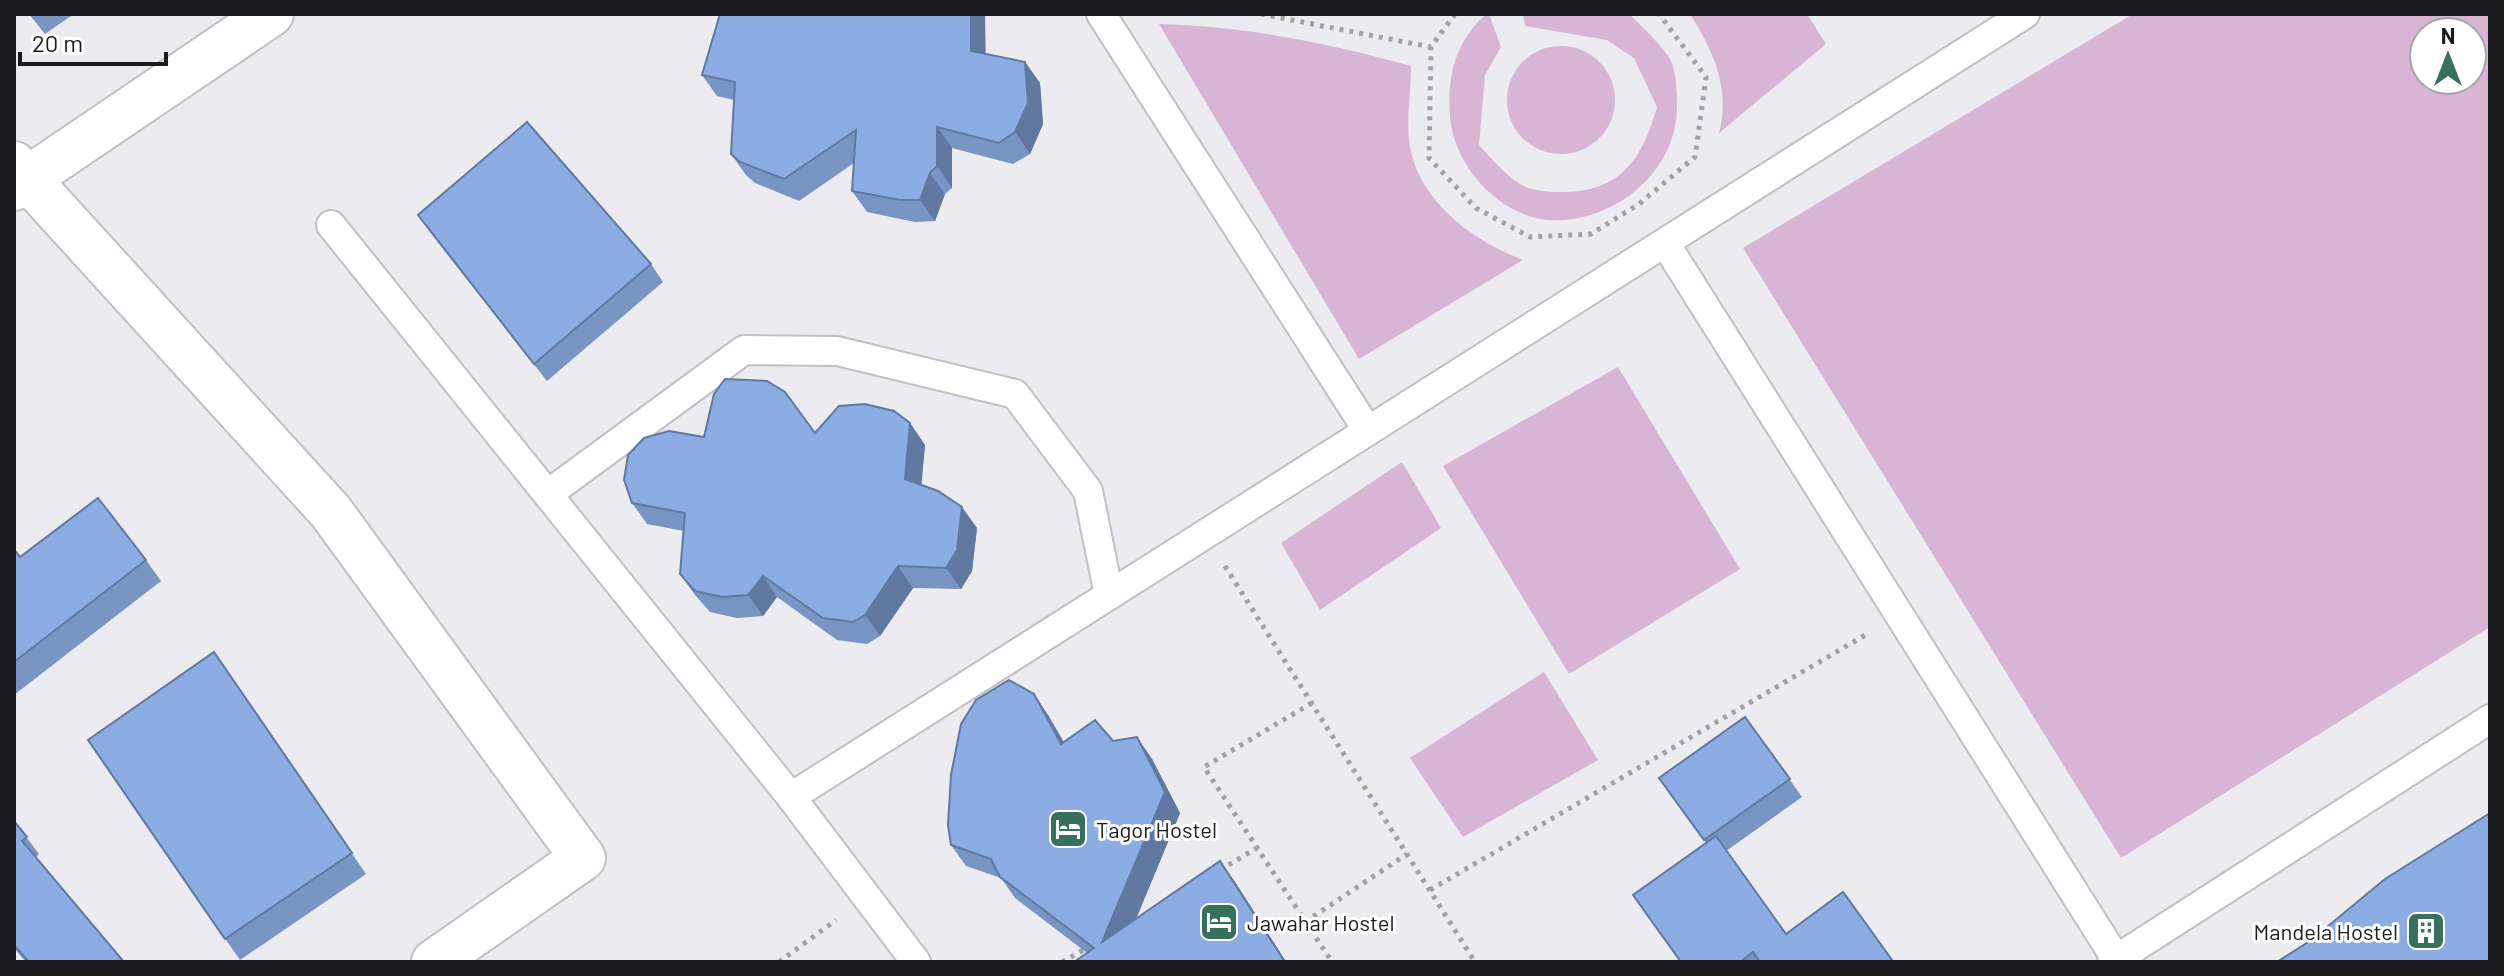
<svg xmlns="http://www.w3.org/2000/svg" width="2504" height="976" font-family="Barlow,sans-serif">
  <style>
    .green { fill: #d8b5d4; fill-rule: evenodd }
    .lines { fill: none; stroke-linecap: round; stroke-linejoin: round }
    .service-casing { stroke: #c0c0c5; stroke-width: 32 }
    .minor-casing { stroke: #c0c0c5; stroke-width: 48 }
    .path { stroke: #a2a2a6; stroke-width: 5; stroke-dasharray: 4 6; stroke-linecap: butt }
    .service { stroke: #fff; stroke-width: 28 }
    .minor { stroke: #fff; stroke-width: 44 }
    .wall { fill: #7895c4 }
    .shaded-wall { fill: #6179a0 }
    .building { fill: #8bade4; stroke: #6179a0; stroke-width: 2 }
    .labels { text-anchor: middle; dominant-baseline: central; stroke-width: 6; stroke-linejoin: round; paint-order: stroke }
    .poi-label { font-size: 22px; fill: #1b1b1d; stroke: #fff; text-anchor: start }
  </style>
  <rect width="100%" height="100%" fill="#ebebf0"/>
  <g class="green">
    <path d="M1486 14H1489L1501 47 1485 75 1479 145C1491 158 1504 174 1520 184 1531 191 1548 192 1562 192 1620 192 1642 160 1657 107L1634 58 1607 40 1525 26 1523 14H1629C1643 28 1659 42 1670 59 1676 70 1677 93 1677 106 1677 167 1625 214 1565 220 1508 226 1455 171 1450 118 1447 76 1455 42 1486 14Z"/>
    <path d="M1690 14H1807L1826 44 1719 133C1731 90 1713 50 1690 14Z"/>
    <path d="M2133 14H2490V627L2121 858 1743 248ZM2472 32V80H2424V32Z"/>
    <path d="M1159 24C1245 26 1328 43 1411 66 1411 93 1405 127 1411 152 1424 206 1475 241 1523 260L1359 359Z"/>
    <circle cx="1561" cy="100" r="54"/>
    <path d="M1618 367 1740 569 1569 674 1443 466Z"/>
    <path d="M1402 462 1441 528 1320 610 1281 543Z"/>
    <path d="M1544 672 1598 760 1463 837 1410 758Z"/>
  </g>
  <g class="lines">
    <g class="service-casing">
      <g id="service">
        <path d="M1101 14 1368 431"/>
        <path d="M331 225 791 797 916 962"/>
        <path d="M1665 243 2118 962"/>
        <path d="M548 494 744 350 837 351 1015 394 1088 491 1109 595"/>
        <path d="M791 797 2025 14"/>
        <path d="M2112 962 2490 719"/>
      </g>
    </g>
    <g class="minor-casing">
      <g id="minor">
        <path d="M14 164 331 512 583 858 434 962"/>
        <path d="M14 188 271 14"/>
      </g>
    </g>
    <g class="path">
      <path d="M1261 14 1431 47"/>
      <path d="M1455 14 1431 47 1429 158 1476 208 1530 237 1591 234 1639 204 1695 157 1706 77 1659 14"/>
      <path d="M1225 566 1475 962"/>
      <path d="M1312 703 1204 767 1332 962"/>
      <path d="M1220 870 1257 848"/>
      <path d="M1430 890 1867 634"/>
      <path d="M1305 922 1407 854"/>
      <path d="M779 962 836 920"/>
      <path d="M1062 962 1087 948"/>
    </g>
    <use href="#service" class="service"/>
    <use href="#minor" class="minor"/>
  </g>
  <g class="wall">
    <path d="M29 14H74L45 34Z"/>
    <path d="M986 54 1025 62 1040 83 1043 124 1030 154 1013 164 952 148V188L945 194 935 221 915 222 867 212 852 191 854 163 799 201 755 183 746 175 731 154 734 100 717 96 702 75Z"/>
    <path d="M418 215 651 264 663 282 547 381 430 232Z"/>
    <path d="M910 423 925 445 921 485 977 528 972 571 961 589 913 588 880 636 867 644 837 640 777 597 763 616 737 618 710 612 695 595 680 574 684 531 647 524 632 503 704 437 815 433Z"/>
    <path d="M14 549 20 557 146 560 161 581 14 695Z"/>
    <path d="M214 652 366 874 240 960 88 740Z"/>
    <path d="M1048 715 1064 742 1113 741 1152 759 1180 813 1136 919 1235 882 1286 962H1074L1087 953 1015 898 1001 878 966 866 951 845Z"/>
    <path d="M1745 717 1802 797 1726 851 1786 934 1843 892 1893 962H1681L1706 843 1659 778Z"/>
    <path d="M14 821 39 854 36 857 124 962H26L14 948Z"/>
  </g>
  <g class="shaded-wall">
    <path d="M971 14H985L986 73 971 51Z"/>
    <path d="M1025 62 1040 83 1043 124 1030 154 1015 132Z"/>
    <path d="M937 127 952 148V188L937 166Z"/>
    <path d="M930 173 945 194 935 221 920 200Z"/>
    <path d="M910 423 925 445 920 500 905 479Z"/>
    <path d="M962 507 977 528 972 571 961 589 946 568Z"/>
    <path d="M898 566 913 588 880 636 865 615Z"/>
    <path d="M763 576 777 597 763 616 748 595Z"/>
    <path d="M1034 694 1048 715 1076 765 1061 744Z"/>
    <path d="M1137 737 1152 759 1180 813 1118 962 1102 942Z"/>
    <path d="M1220 861 1235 882 1286 962H1285Z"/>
  </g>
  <g class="building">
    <path d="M720 14H971V51L1025 62 1028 103 1015 132 999 143 937 127V166L930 173 920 200H900L852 191 856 130 784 179 740 162 731 154 735 82 702 75Z"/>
    <path d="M527 122 651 264 534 364 418 215Z"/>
    <path d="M725 379 767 381 785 392 815 433 839 406 865 404 894 411 910 423 905 479 938 491 962 507 957 550 946 568 898 566 865 615 853 622 823 618 763 576 748 595 722 597 695 591 680 574 685 513 632 503 624 480 628 455 644 438 669 431 704 437 714 394Z"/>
    <path d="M98 498 146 560 14 662V549L20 557Z"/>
    <path d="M214 652 352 853 225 939 88 740Z"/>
    <path d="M1009 680 1034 694 1061 744 1095 720 1113 741 1137 737 1165 792 1102 942 1220 861 1285 962H1074L1094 948 1000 877 991 859 951 845 948 825 951 775 961 724 976 700Z"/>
    <path d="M1745 717 1790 779 1704 840 1659 778Z"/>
    <path d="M2490 813V960L2486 962H2277L2310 941 2385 879Z"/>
    <path d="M14 821 27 837 22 841 124 962H29L14 945Z"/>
    <path d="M1716 836 1786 934 1843 892 1892 960 1890 962H1760L1753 952 1740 962H1681L1633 895Z"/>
  </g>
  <defs>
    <g id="hotel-square" transform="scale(2)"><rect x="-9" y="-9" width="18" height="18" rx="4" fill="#37715b" stroke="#fff"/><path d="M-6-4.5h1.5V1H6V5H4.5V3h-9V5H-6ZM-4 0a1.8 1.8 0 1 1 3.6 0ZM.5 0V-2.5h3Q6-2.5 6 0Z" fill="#fff"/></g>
    <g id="building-square" transform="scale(2)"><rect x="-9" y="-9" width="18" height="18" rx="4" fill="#37715b" stroke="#fff"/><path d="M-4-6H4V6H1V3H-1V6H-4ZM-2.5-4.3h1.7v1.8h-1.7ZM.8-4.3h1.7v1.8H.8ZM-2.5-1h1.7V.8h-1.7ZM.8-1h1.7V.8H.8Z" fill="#fff"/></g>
  </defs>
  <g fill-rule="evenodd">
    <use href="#hotel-square" x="1068" y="829"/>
    <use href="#hotel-square" x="1219" y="922"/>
    <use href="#building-square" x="2426" y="931"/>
  </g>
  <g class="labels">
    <g class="poi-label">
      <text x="1096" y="829">Tagor Hostel</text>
      <text x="1247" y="922">Jawahar Hostel</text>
      <text x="2398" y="931" text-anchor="end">Mandela Hostel</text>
    </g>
  </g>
  <rect width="2504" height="976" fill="none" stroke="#1b1b1d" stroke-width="32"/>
  <g transform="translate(2448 56)"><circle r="38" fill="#ffffff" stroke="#a4a4a5" stroke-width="2"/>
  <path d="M0-6L14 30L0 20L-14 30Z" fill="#37715b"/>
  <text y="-12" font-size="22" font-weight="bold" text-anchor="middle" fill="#1b1b1d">N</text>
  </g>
  <path d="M20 52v12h146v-12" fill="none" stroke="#1b1b1d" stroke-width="4"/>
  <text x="32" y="52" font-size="24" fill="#1b1b1d" stroke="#ffffff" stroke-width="6" paint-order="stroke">20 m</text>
</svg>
